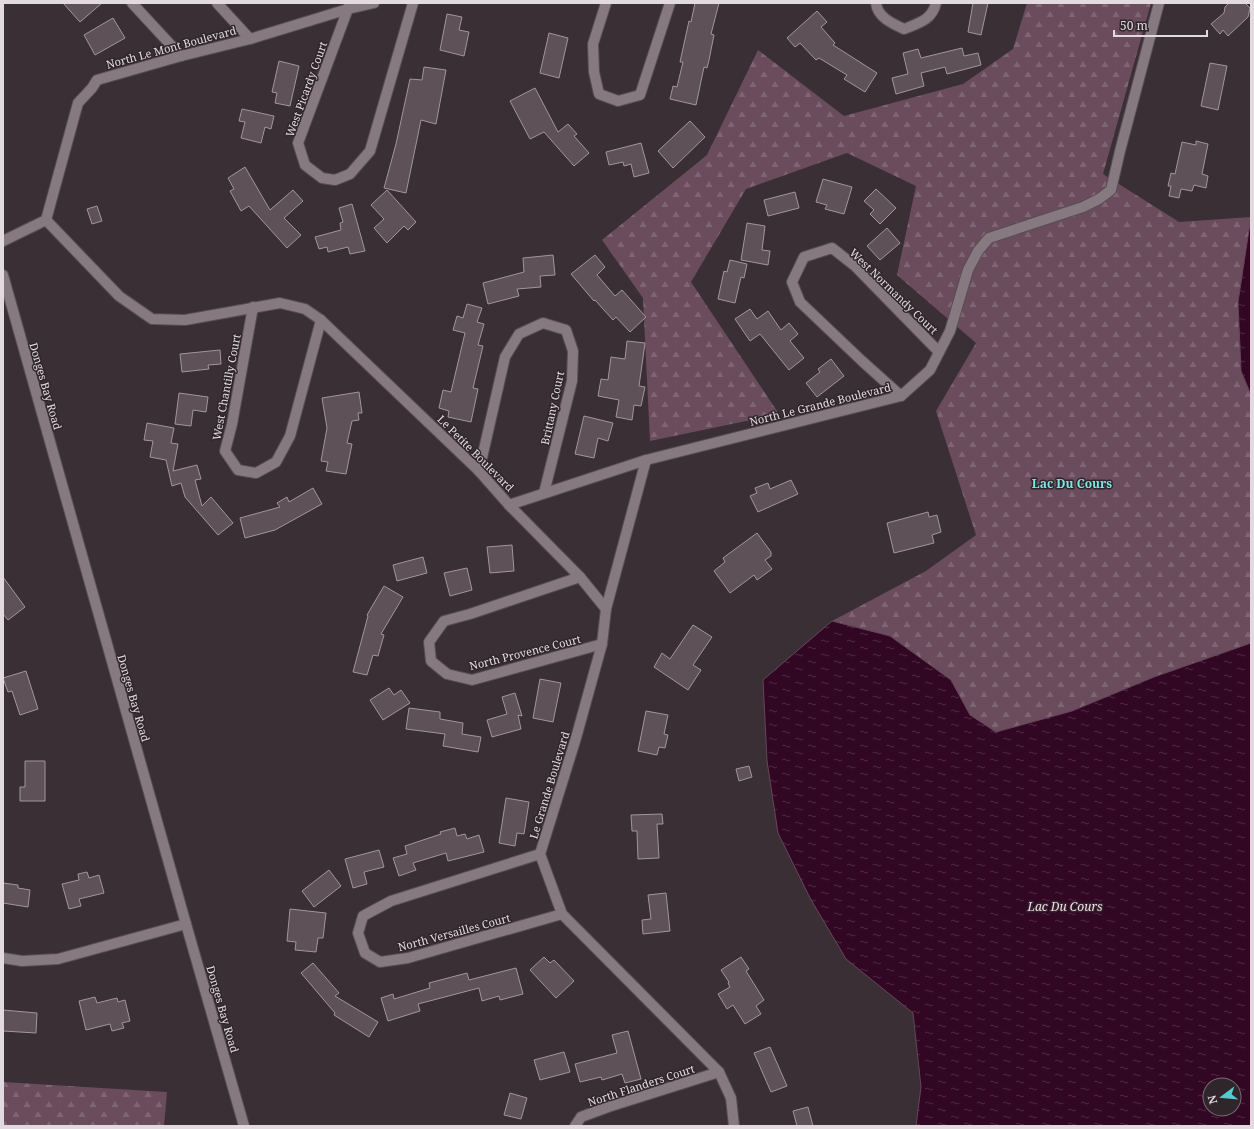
<svg xmlns="http://www.w3.org/2000/svg" width="1254" height="1129" font-family="'Noto Serif',serif">
  <style>
    .forest { fill: url(#forest-firs) }
    .water { fill: url(#water-ripples); stroke: #67465b; fill-rule: evenodd }
    .building { fill: #5e5158; stroke: #a4959d }
    .lines { fill: none; stroke-linecap: round; stroke-linejoin: round }
    .minor-casing { stroke: #574e52; stroke-width: 12 }
    .tertiary-casing { stroke: #574e52; stroke-width: 12 }
    .minor { stroke: #877980; stroke-width: 10 }
    .tertiary { stroke: #877980; stroke-width: 10 }
    .labels { text-anchor: middle; dominant-baseline: central; stroke-width: 3; stroke-linejoin: round; paint-order: stroke }
    .street-label { font-size: 11px; fill: #e2dade; stroke: #30252b }
    .neighbourhood-label { font-size: 12px; font-weight: bold; fill: #7ae6e6; stroke: #30252b }
    .water-label { font-size: 12px; font-style: italic; fill: #fbdaeb; stroke: #30252b }
  </style>
  <defs>
    <pattern id="forest-firs" width="22" height="20" patternUnits="userSpaceOnUse"><rect width="22" height="20" fill="#6a4c5c"/><path d="M5 1l3.5 6h-7zM16 11l3.5 6h-7z" fill="#7f6573"/></pattern>
    <pattern id="water-ripples" width="26" height="14" patternUnits="userSpaceOnUse"><rect width="26" height="14" fill="#320723"/><path d="M2 4q2-2 4 0t4 0M15 11q2-2 4 0t4 0" fill="none" stroke="#4f2b42"/></pattern>
  </defs>
  <rect width="100%" height="100%" fill="#3a2f35"/>
  <g class="forest">
    <path d="M1027 3H1151L1103 174 1179 222 1251 217 1238 302 1241 371 1251 395V643L1154 677 1072 711 996 732 970 715 951 680 890 636 832 621 926 571 976 535 936 411 976 343 897 275 916 186 847 153 746 189 691 282 779 414 650 441 643 298 602 240 707 155 758 50 844 116 963 84 1013 49Z"/>
    <path d="M3 1082 167 1092 164 1126H3Z"/>
  </g>
  <g class="water">
    <path d="M1251 217V395L1241 371 1238 302Z"/>
    <path d="M832 621 890 636 951 680 970 715 996 732 1072 711 1154 677 1251 643V1126H916L921 1087 913 1013 846 959 810 898 778 833 767 761 763 680ZM1210 1085H1234V1109H1210Z"/>
  </g>
  <g class="building">
    <path d="M63 3H102L80 22Z"/>
    <path d="M695 3H719L711 34 714 35 709 60 707 68 704 67 696 105 670 99 673 86 677 87 683 62H680L689 21 691 22Z"/>
    <path d="M973 3H988L981 35 968 32Z"/>
    <path d="M1229 3H1245L1250 8 1248 17 1228 36 1223 30 1220 34 1211 24 1224 13 1225 7Z"/>
    <path d="M817 11 827 22 821 27 835 43 833 45 877 73 865 92 844 79 847 75 819 58 816 60 800 43 795 47 787 38Z"/>
    <path d="M447 14 462 17 459 30 469 32 464 56 440 50Z"/>
    <path d="M113 18 125 38 95 55 84 35Z"/>
    <path d="M549 33 568 38 559 78 540 73Z"/>
    <path d="M962 48 964 56 978 53 981 65 947 74 945 67 921 73 924 86 896 94 892 78 908 74 903 53 918 49 921 58Z"/>
    <path d="M279 61 299 66 290 106 275 103 277 93 272 92Z"/>
    <path d="M1210 63 1227 66 1218 110 1201 106Z"/>
    <path d="M424 67 446 70 436 124 421 120 406 193 384 188 396 144 410 79 422 80Z"/>
    <path d="M535 88 558 132 568 124 577 134 574 136 589 153 574 166 544 132 530 139 510 101Z"/>
    <path d="M242 109 274 116 271 129 265 127 261 143 241 138 245 122 239 121Z"/>
    <path d="M690 121 705 137 673 168 658 151Z"/>
    <path d="M1196 141 1208 144 1202 174 1208 176 1206 188 1194 185 1192 191 1181 189 1179 198 1169 196 1171 186H1168L1171 173 1175 174 1182 142 1196 145Z"/>
    <path d="M641 143 649 173 634 177 631 164 624 166 623 162 609 165 606 152Z"/>
    <path d="M245 167 270 210 293 190 303 201 284 218 301 235 287 248 249 206 241 211 230 191 234 189 228 178Z"/>
    <path d="M823 179 852 187 844 214 825 209 827 205 816 202Z"/>
    <path d="M876 189 896 208 880 224 870 214 874 210 864 201Z"/>
    <path d="M387 190 416 222 408 230 404 226 387 243 374 228 384 219 371 205Z"/>
    <path d="M795 192 799 208 768 216 764 200Z"/>
    <path d="M352 204 365 251 350 254 348 247 328 252 327 247 319 249 315 237 341 230 340 223 343 222 339 208Z"/>
    <path d="M97 206 102 221 92 224 87 209Z"/>
    <path d="M747 223 765 226 762 250 770 251 768 265 741 260Z"/>
    <path d="M887 228 900 243 880 260 867 246Z"/>
    <path d="M553 255 555 275 540 276 541 287 517 289 519 296 488 304 483 283 524 272 523 258Z"/>
    <path d="M595 255 605 267 597 275 615 296 622 290 646 317 630 332 616 317 613 320 595 300 594 301 571 274Z"/>
    <path d="M730 260 747 264 744 278 741 277 735 303 718 299 724 271 727 272Z"/>
    <path d="M467 304 482 308 477 322 484 324 478 345 483 346 473 388 478 389 471 422 448 417 449 411 439 408 443 390 451 392 465 333 453 330 457 316 463 318Z"/>
    <path d="M750 309 757 319 768 311 781 330 789 323 798 334 790 341 804 358 789 370 760 334 750 341 735 319Z"/>
    <path d="M627 341 645 343 639 386 645 387 641 406 634 405 632 420 616 417 619 400 598 396 601 379 608 380 611 357 625 359Z"/>
    <path d="M220 350 221 364 208 365 209 369 182 372 180 354Z"/>
    <path d="M831 359 844 376 817 397 806 383 820 372 818 369Z"/>
    <path d="M359 392 362 413H358L359 420 352 421 347 443 352 444 346 474 326 471 328 462 321 461 327 428 322 398Z"/>
    <path d="M179 393 208 397 206 412 193 410 191 426 175 424Z"/>
    <path d="M584 416 613 423 608 441 598 438 594 458 575 454Z"/>
    <path d="M147 423 174 428 171 443 178 444 173 471 197 465 201 479 195 480 202 506 211 497 233 523 218 535 185 497 181 483 172 486 166 460 150 457 153 441 144 440Z"/>
    <path d="M791 480 798 494 758 512 750 496 757 493 755 488 768 483 770 489Z"/>
    <path d="M313 488 322 504 275 530 245 538 240 518 280 507 277 503 287 497 289 502Z"/>
    <path d="M928 512 929 517 937 515 941 532 932 535 934 543 894 553 887 523Z"/>
    <path d="M757 533 771 552V556L765 560 772 569 757 580 754 575 730 593 714 571 725 562 723 558Z"/>
    <path d="M512 545 514 571 490 573 487 547Z"/>
    <path d="M423 557 427 573 397 581 393 565Z"/>
    <path d="M467 568 472 590 450 596 444 573Z"/>
    <path d="M3 577 25 607 8 620 3 614Z"/>
    <path d="M384 586 403 597 381 634 384 635 378 656 373 655 367 675 353 672 368 616 367 615Z"/>
    <path d="M693 625 712 637 693 665 701 670 688 690 654 667 662 653 670 659Z"/>
    <path d="M26 671 38 709 20 715 12 691 8 692 3 678Z"/>
    <path d="M540 679 561 683 553 722 533 718Z"/>
    <path d="M389 688 394 695 401 690 410 703 383 720 370 700Z"/>
    <path d="M515 693 522 716 518 715 521 729 492 737 487 720 507 714 502 697Z"/>
    <path d="M409 708 440 712V719L463 723 462 734 481 737 478 752 443 746 445 734 406 729Z"/>
    <path d="M646 711 668 715 664 734 668 735 665 748 659 747 657 755 638 751Z"/>
    <path d="M25 761H45V801H20V787H25Z"/>
    <path d="M749 766 752 777 739 781 736 769Z"/>
    <path d="M506 798 529 802 524 834 517 833 515 846 499 843Z"/>
    <path d="M662 814 663 824H657L659 858 638 859 637 831H632L631 815Z"/>
    <path d="M455 828 457 836 465 834 467 839 479 835 484 852 448 861 446 853 413 863 416 870 399 876 393 858 407 854 405 846 441 834 440 832Z"/>
    <path d="M379 850 384 867 364 872 367 884 353 888 345 859Z"/>
    <path d="M329 870 341 886 314 907 302 891Z"/>
    <path d="M87 872 89 878 99 875 104 893 79 899 81 906 69 909 62 884 79 880 78 874Z"/>
    <path d="M3 883 18 885V888L30 890 28 907 3 903Z"/>
    <path d="M666 893 670 931 643 934 642 920 651 919 648 895Z"/>
    <path d="M290 909 326 913 323 938H318L316 952 295 950 296 942 287 941Z"/>
    <path d="M544 957 550 963 554 960 574 981 556 998 530 970Z"/>
    <path d="M741 957 749 969 746 971 764 1000 756 1006 761 1014 745 1024 733 1005 727 1009 718 994 730 987 728 983 729 982 721 970Z"/>
    <path d="M313 963 339 993 335 996 378 1022 369 1037 334 1015 335 1013 301 973Z"/>
    <path d="M516 968 523 994 500 1000 499 996 482 1001 479 988 418 1004 420 1011 388 1021 381 998 393 994 394 999 430 988 429 983 467 973 469 980Z"/>
    <path d="M95 997 97 1003 117 998 118 1002 125 1000 130 1021 122 1023 124 1028 112 1031 110 1024 86 1030 79 1001Z"/>
    <path d="M3 1010 37 1013 36 1033 3 1031Z"/>
    <path d="M628 1031 641 1079 625 1083 622 1074 602 1080 601 1077 580 1082 575 1064 617 1053 612 1035Z"/>
    <path d="M770 1047 787 1086 771 1092 754 1053Z"/>
    <path d="M564 1052 570 1072 540 1080 534 1060Z"/>
    <path d="M510 1093 527 1098 521 1119 504 1115Z"/>
    <path d="M808 1107 813 1126H797L793 1111Z"/>
  </g>
  <g class="lines">
    <g class="minor-casing">
      <g id="minor">
        <path d="M132 3 181 56"/>
        <path d="M217 3 250 39"/>
        <path d="M606 3 593 44 594 72 599 94 618 101 640 95 670 3"/>
        <path d="M876 3C877 17 893 24 904 29 919 23 932 20 936 3"/>
        <path d="M349 6 298 143 305 165 322 178 335 180 350 174 370 151 413 3"/>
        <path d="M46 220 78 103 92 88 97 80 181 56 250 39 348 9 374 3"/>
        <path d="M3 241 46 220 119 296 152 319 185 320 280 303 305 309 321 320 479 471 509 505 580 577 606 609"/>
        <path d="M253 307 232 424 225 451 238 470 256 473 276 462 290 436 321 320"/>
        <path d="M901 396 862 361 800 302 792 282 804 257 832 248 855 266 939 352"/>
        <path d="M646 460 606 609 602 644 576 738 540 854 562 914 719 1072 731 1098 734 1126"/>
        <path d="M479 471 505 357 519 334 543 323 566 330 573 351 572 381 544 493"/>
        <path d="M509 505 646 460 901 396 930 370 950 331 968 270 978 251 989 238 1083 207 1099 199 1111 190 1120 151 1159 3"/>
        <path d="M580 577 470 614 444 621 429 642 431 661 447 674 472 680 602 644"/>
        <path d="M540 854 391 901 363 916 358 933 365 953 380 962 408 958 562 914"/>
        <path d="M3 958 22 961 58 959 186 924"/>
        <path d="M575 1126 581 1117 608 1107 719 1072"/>
      </g>
    </g>
    <g class="tertiary-casing">
      <path id="tertiary" d="M3 275 186 924 244 1126"/>
    </g>
    <use href="#minor" class="minor"/>
    <use href="#tertiary" class="tertiary"/>
  </g>
  <g class="labels">
    <g class="street-label">
      <text transform="translate(171 47) rotate(-15)">North Le Mont Boulevard</text>
      <text transform="translate(306 89) rotate(-70)">West Picardy Court</text>
      <text transform="translate(894 291) rotate(44)">West Normandy Court</text>
      <text transform="translate(46 386) rotate(74)">Donges Bay Road</text>
      <text transform="translate(226 387) rotate(-79)">West Chantilly Court</text>
      <text transform="translate(820 404) rotate(-14)">North Le Grande Boulevard</text>
      <text transform="translate(552 408) rotate(-78)">Brittany Court</text>
      <text transform="translate(476 453) rotate(45)">Le Petite Boulevard</text>
      <text transform="translate(525 652) rotate(-14)">North Provence Court</text>
      <text transform="translate(134 698) rotate(74)">Donges Bay Road</text>
      <text transform="translate(549 785) rotate(-73)">Le Grande Boulevard</text>
      <text transform="translate(454 932) rotate(-15)">North Versailles Court</text>
      <text transform="translate(223 1009) rotate(74)">Donges Bay Road</text>
      <text transform="translate(641 1085) rotate(-18)">North Flanders Court</text>
    </g>
    <g class="neighbourhood-label">
      <text x="1072" y="483">Lac Du Cours</text>
    </g>
    <g class="water-label">
      <text x="1065" y="906">Lac Du Cours</text>
    </g>
  </g>
  <rect width="1254" height="1129" fill="none" stroke="#e2dade" stroke-width="8"/>
  <g transform="translate(1222 1097) rotate(254)"><circle r="19" fill="#30252b" stroke="#776d73"/>
  <path d="M0-3L7 15L0 10L-7 15Z" fill="#52cdce"/>
  <text y="-6" font-size="11" font-weight="bold" text-anchor="middle" fill="#e2dade">N</text>
  </g>
  <path d="M1114 30v6h93v-6" fill="none" stroke="#e2dade" stroke-width="2"/>
  <text x="1120" y="30" font-size="12" fill="#e2dade" stroke="#30252b" stroke-width="3" paint-order="stroke">50 m</text>
</svg>
